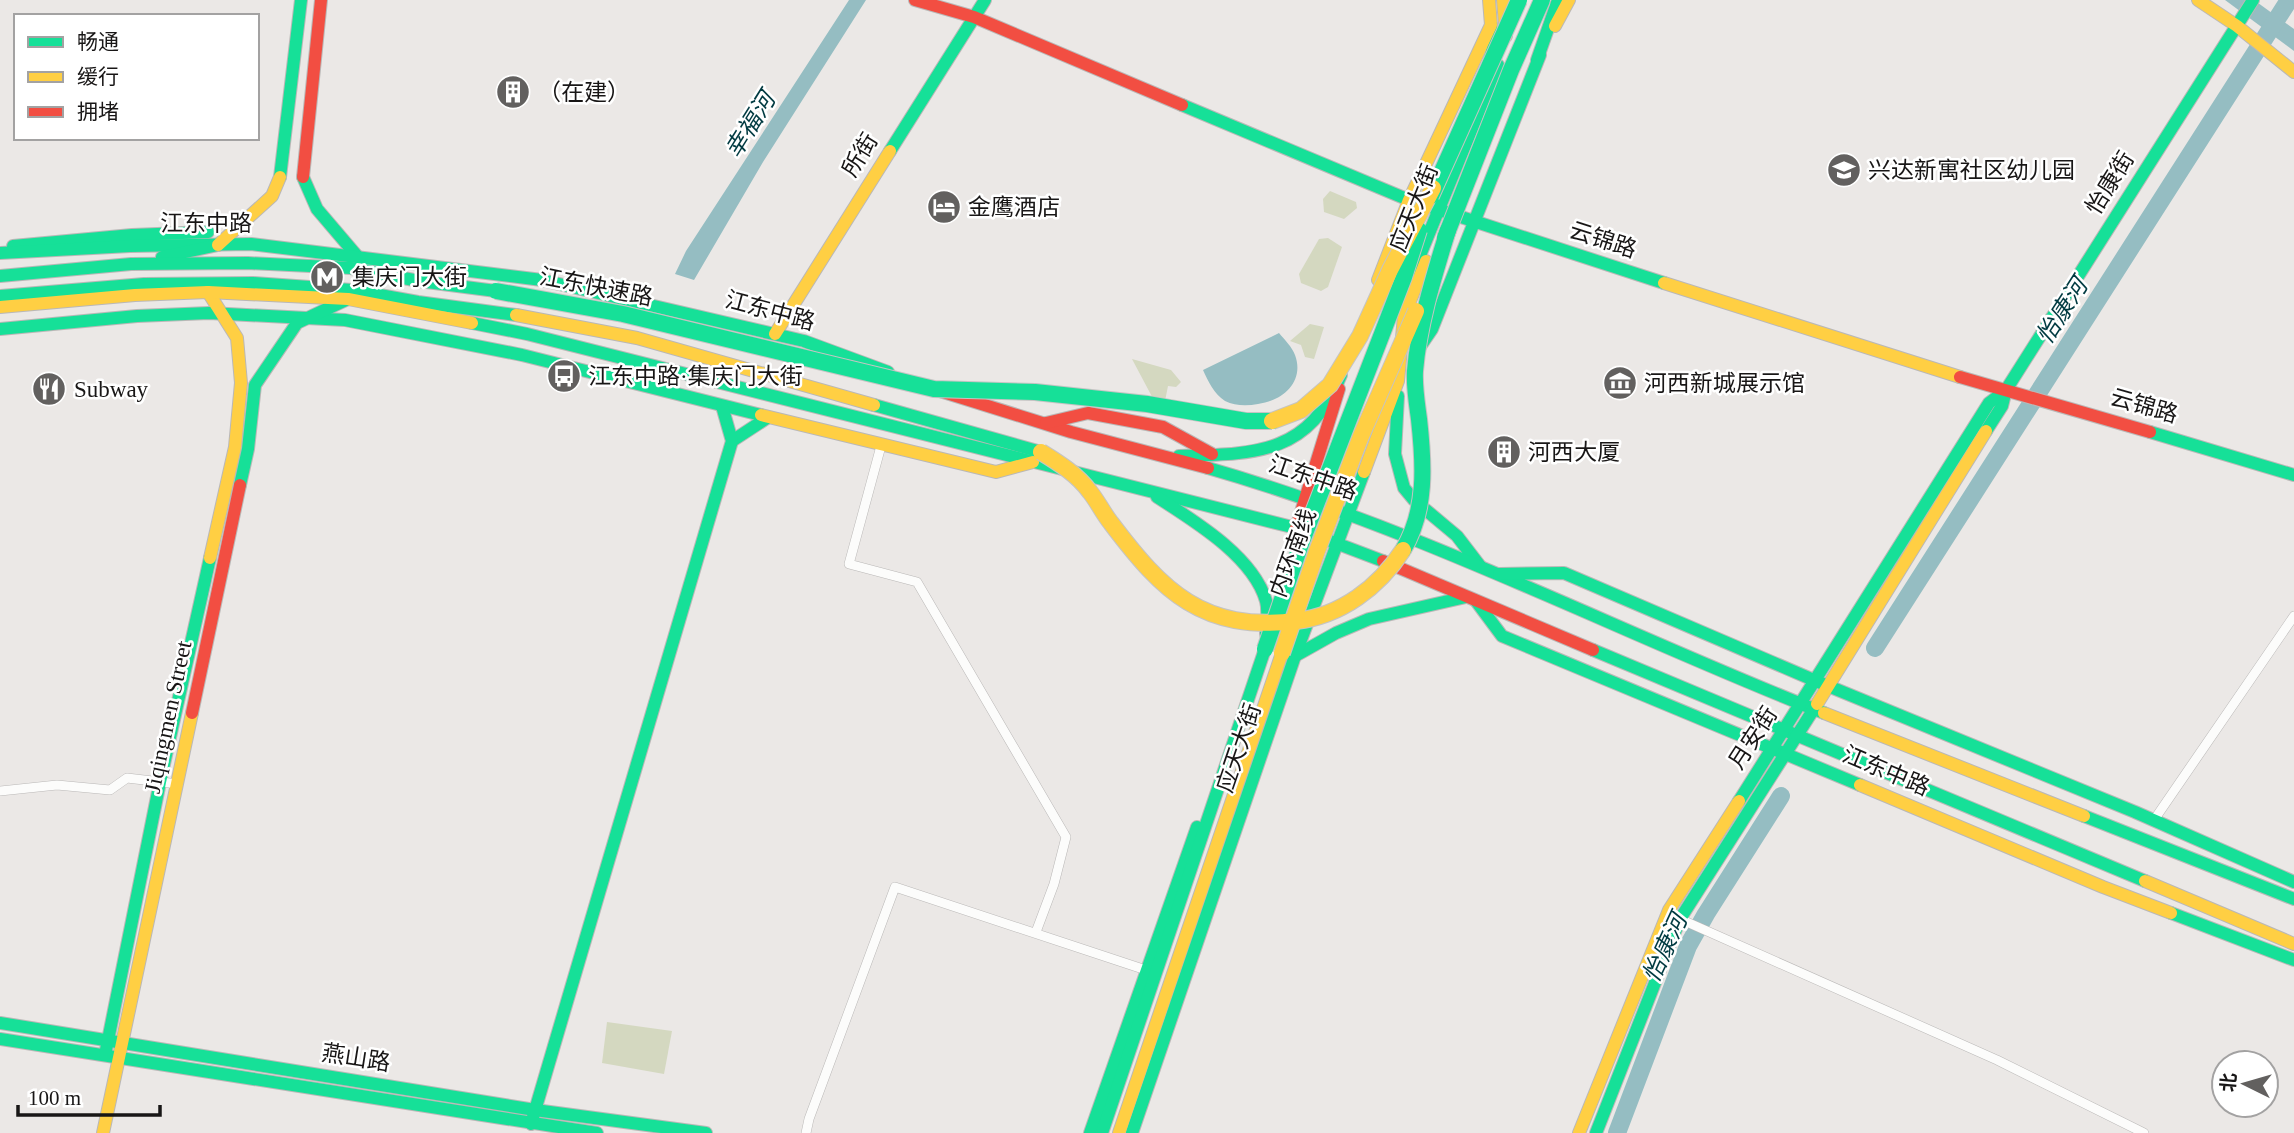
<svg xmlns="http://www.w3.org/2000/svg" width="2294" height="1133" font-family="'Times New Roman','Noto Sans SC',serif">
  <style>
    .green { fill: #d4d8c0 }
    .water { fill: #95bdc2 }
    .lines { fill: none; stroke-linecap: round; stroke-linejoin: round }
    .river { stroke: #95bdc2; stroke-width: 18 }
    .street-casing { stroke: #bab8b7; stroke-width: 10 }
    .fast-casing { stroke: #bab8b7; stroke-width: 14 }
    .slow-casing { stroke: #bab8b7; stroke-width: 14 }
    .jam-casing { stroke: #bab8b7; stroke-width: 14 }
    .street { stroke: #fcfcfb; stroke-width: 9 }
    .fast { stroke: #16e098; stroke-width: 12 }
    .slow { stroke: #ffcf43; stroke-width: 12 }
    .jam { stroke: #f24e42; stroke-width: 12 }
    .fast-bridge-casing { stroke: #c5c4c3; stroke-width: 18; stroke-linecap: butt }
    .slow-bridge-casing { stroke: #c5c4c3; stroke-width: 18; stroke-linecap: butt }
    .fast-bridge { stroke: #16e098; stroke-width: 16 }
    .slow-bridge { stroke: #ffcf43; stroke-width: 16 }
    .labels { text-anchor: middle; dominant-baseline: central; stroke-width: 5; stroke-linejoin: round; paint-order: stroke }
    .poi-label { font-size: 23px; fill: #181616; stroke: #fff; text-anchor: start }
    .street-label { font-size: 23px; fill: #181616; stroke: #fff }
    .water-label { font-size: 24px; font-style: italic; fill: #003a41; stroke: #fff }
  </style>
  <rect width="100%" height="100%" fill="#ebe8e6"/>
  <g class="green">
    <path d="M1330 191 1356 202 1357 208 1344 219 1324 212 1323 199Z"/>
    <path d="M1328 238 1342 247 1328 287 1321 291 1301 283 1299 274 1319 239Z"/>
    <path d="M1310 324 1324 327 1314 359 1305 357 1301 345 1290 341Z"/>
    <path d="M1132 359 1171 370 1181 382 1176 387 1168 386 1164 406 1158 408Z"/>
    <path d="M607 1022 672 1031 664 1074 602 1063Z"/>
  </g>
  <g class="water">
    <path d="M849 0H866L763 162 694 280 675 274 686 251Z"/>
    <path d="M2225 0H2254L2294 29V51Z"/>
    <path d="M1279 333C1285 340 1292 347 1295 355 1305 382 1282 401 1258 404 1247 406 1235 406 1225 401 1214 394 1208 381 1203 370Z"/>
  </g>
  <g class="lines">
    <g class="river">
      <path d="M1875 648 2289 0"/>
      <path d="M1617 1133 1688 946 1706 914 1781 796"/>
    </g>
    <g class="street-casing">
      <g id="street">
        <path d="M881 446 849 564 917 582 1066 837 1054 884 1036 932"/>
        <path d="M0 791 57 785 110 790 127 778 178 784"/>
        <path d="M2154 820 2294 616"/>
        <path d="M1680 919 1997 1060 2144 1133"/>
        <path d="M806 1133 809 1119 895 887 1146 970"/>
      </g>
    </g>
    <g class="fast-casing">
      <g id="fast">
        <path d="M1490 58 1493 48 1491 25"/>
        <path d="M1537 60 1558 0"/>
        <path d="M1182 105 1409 200 1664 283"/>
        <path d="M890 151 985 0"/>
        <path d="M280 177 301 0"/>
        <path d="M303 177 317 209 357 256"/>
        <path d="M13 246 132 235 208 232"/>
        <path d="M0 253 130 246 251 244 542 280 804 341 888 372"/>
        <path d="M162 257 218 245"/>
        <path d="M1414 270 1498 65"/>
        <path d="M0 276 131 264 248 263 351 268 419 281 496 291"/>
        <path d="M0 296 144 284 253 283 352 290 418 302 516 315"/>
        <path d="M472 323 527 334 1296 528 1383 561"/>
        <path d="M0 329 137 316 209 313 345 320 522 355 761 415"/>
        <path d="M1419 348 1432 329 1540 55"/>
        <path d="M1398 396 1395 454 1404 488 1414 500 1457 536 1480 566"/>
        <path d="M874 405 1041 452"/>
        <path d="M1986 431 2002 406 2006 390 2253 0"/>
        <path d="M2150 432 2294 475"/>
        <path d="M732 441 767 418"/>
        <path d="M1179 456C1255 454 1309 455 1341 375"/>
        <path d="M1208 468C1421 529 1618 632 1824 713"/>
        <path d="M240 485 248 449 255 385 297 323 348 299"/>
        <path d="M1157 497C1194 521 1253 556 1266 601 1269 612 1266 623 1266 634"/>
        <path d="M1499 574 1564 573 1816 681 2135 812 2294 882"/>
        <path d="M1476 601 1502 636 1860 785"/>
        <path d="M1593 650 2145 881"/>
        <path d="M1295 656 1336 633 1369 619 1466 597"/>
        <path d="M1739 801 1989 403 2006 390"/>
        <path d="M2084 816 2294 899"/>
        <path d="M2171 913 2294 960"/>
        <path d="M0 1023 535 1110 706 1133"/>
        <path d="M0 1039 597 1133"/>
        <path d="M105 1055 160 782 210 558"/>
        <path d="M531 1124 732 441 722 406"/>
        <path d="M1090 1133 1197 827"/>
        <path d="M1102 1133 1265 649"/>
        <path d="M1132 1133 1295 656 1364 472"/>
        <path d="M1596 1133 1680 919 1817 704"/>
      </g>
    </g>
    <g class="slow-casing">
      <g id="slow">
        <path d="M1503 0 1506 36"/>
        <path d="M2198 0 2237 26 2294 72"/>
        <path d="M1555 26 1569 0"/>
        <path d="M218 245 272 196 280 177"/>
        <path d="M1378 280 1409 200 1491 25 1489 0"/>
        <path d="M1664 283 1960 377"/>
        <path d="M208 292 237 338 241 383 235 447 210 558"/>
        <path d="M0 307 135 295 208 292 348 299 472 323"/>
        <path d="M516 315 637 338 874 405"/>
        <path d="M775 334 890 151"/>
        <path d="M761 415 996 472 1033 462"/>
        <path d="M1364 472 1398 381 1404 316 1426 261"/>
        <path d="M1817 704 1986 431"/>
        <path d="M1824 713 2084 816"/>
        <path d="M1860 785 2103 887 2171 913"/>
        <path d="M2145 881 2294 944"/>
        <path d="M103 1133 192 713"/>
        <path d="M1119 1133 1282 653"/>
        <path d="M1579 1133 1669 910 1739 801"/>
      </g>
    </g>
    <g class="jam-casing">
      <g id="jam">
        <path d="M915 0 974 17 1182 105"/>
        <path d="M303 177 321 0"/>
        <path d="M1960 377 2150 432"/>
        <path d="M940 391 1071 432 1208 468"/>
        <path d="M1046 423 1088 413 1163 427 1212 454"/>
        <path d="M1298 536 1296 528 1339 389"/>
        <path d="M1383 561 1593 650"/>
        <path d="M192 713 240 485"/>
      </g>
    </g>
    <use href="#street" class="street"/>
    <use href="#fast" class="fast"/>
    <use href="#slow" class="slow"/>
    <use href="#jam" class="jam"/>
    <g class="fast-bridge-casing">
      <g id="fast-bridge">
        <path d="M1431 196 1519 0"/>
        <path d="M1445 238 1511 70 1542 0"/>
        <path d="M496 291 623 314 934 389 1035 392 1147 404 1246 421H1272"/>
        <path d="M1403 550C1427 510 1424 464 1419 419 1417 404 1414 387 1415 371 1419 323 1434 276 1448 230"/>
        <path d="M1265 649 1302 541 1404 277 1419 230"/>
      </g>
    </g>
    <g class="slow-bridge-casing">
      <g id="slow-bridge">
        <path d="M1272 421 1301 410 1330 385 1360 336 1390 270 1433 188"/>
        <path d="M1041 452C1059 463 1078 475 1090 492 1098 502 1103 513 1111 523 1163 592 1203 632 1296 621 1341 616 1379 587 1403 550"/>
        <path d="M1282 653 1317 551 1361 436 1416 311"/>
      </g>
    </g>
    <use href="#fast-bridge" class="fast-bridge"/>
    <use href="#slow-bridge" class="slow-bridge"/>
  </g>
  <defs>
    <g id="building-disc" transform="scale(1.75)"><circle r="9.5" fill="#62605f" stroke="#fff"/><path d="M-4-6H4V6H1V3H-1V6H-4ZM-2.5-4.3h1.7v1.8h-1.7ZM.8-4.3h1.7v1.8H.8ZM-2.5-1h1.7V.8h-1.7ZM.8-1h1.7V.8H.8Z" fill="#fff"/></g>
    <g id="school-disc" transform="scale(1.75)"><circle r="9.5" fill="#62605f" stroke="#fff"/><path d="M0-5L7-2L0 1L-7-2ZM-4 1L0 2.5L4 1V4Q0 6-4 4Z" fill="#fff"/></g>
    <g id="hotel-disc" transform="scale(1.75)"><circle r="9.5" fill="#62605f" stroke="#fff"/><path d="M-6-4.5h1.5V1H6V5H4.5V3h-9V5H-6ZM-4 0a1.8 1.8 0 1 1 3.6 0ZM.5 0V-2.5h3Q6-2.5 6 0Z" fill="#fff"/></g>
    <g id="metro-disc" transform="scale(1.75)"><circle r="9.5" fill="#62605f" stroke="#fff"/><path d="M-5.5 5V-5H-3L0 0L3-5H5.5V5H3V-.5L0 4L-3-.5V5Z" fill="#fff"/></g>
    <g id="bus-disc" transform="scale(1.75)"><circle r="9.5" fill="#62605f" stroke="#fff"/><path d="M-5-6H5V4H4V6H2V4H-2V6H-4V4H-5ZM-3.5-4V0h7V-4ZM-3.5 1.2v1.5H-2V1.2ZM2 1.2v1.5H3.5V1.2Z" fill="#fff"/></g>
    <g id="museum-disc" transform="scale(1.75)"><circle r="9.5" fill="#62605f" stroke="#fff"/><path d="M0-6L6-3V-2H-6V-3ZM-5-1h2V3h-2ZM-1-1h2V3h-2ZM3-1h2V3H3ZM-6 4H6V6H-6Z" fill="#fff"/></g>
    <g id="restaurant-disc" transform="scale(1.75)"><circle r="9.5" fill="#62605f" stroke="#fff"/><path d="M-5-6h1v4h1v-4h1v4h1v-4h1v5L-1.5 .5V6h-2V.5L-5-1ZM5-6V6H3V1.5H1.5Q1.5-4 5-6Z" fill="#fff"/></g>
  </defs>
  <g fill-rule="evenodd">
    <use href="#building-disc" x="513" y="92"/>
    <use href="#school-disc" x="1844" y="170"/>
    <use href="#hotel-disc" x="944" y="207"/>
    <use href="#metro-disc" x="327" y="277"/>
    <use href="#bus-disc" x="564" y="376"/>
    <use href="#museum-disc" x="1620" y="383"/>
    <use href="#restaurant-disc" x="49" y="389"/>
    <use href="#building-disc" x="1504" y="452"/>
  </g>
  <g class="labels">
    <g class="poi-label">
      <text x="538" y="92">（在建）</text>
      <text x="1868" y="170">兴达新寓社区幼儿园</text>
      <text x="968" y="207">金鹰酒店</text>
      <text x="352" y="277">集庆门大街</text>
      <text x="588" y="376">江东中路·集庆门大街</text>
      <text x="1644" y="383">河西新城展示馆</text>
      <text x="74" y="389">Subway</text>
      <text x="1528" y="452">河西大厦</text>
    </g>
    <g class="street-label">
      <text transform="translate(860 155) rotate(-58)">所街</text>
      <text transform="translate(2110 183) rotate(-58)">怡康街</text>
      <text transform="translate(1414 208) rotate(-68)">应天大街</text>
      <text x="206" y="223">江东中路</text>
      <text transform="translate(1603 240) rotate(18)">云锦路</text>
      <text transform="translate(596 287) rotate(11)">江东快速路</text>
      <text transform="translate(770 311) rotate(15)">江东中路</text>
      <text transform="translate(2144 406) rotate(16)">云锦路</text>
      <text transform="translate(1313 478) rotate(19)">江东中路</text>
      <text transform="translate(1293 553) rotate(-70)">内环南线</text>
      <text transform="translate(168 717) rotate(-78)">Jiqingmen Street</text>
      <text transform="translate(1753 738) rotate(-57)">月安街</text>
      <text transform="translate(1239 748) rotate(-71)">应天大街</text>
      <text transform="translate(1886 771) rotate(23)">江东中路</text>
      <text transform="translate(356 1058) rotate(9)">燕山路</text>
    </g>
    <g class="water-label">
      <text transform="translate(750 125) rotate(-58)">幸福河</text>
      <text transform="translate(2062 311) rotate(-57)">怡康河</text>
      <text transform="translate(1665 948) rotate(-65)">怡康河</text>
    </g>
  </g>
  <rect x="14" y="14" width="245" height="126" fill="#ffffff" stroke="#a3a2a2" stroke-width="2"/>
  <rect x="28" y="37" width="35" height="10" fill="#16e098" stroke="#a3a2a2" stroke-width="2"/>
  <text x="77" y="49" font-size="21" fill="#181616">畅通</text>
  <rect x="28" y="72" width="35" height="10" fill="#ffcf43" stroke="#a3a2a2" stroke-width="2"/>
  <text x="77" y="84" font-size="21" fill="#181616">缓行</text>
  <rect x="28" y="107" width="35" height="10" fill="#f24e42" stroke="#a3a2a2" stroke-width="2"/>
  <text x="77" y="119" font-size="21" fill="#181616">拥堵</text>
  <g transform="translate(2245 1084) rotate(275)"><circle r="33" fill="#ffffff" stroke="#a3a2a2" stroke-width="2"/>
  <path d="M0-5L12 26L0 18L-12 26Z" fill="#62605f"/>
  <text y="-10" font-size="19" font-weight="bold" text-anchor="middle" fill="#181616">北</text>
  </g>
  <path d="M18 1105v10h142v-10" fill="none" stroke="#181616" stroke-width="3.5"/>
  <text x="28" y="1105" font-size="21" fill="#181616" stroke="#ffffff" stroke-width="5" paint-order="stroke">100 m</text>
</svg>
